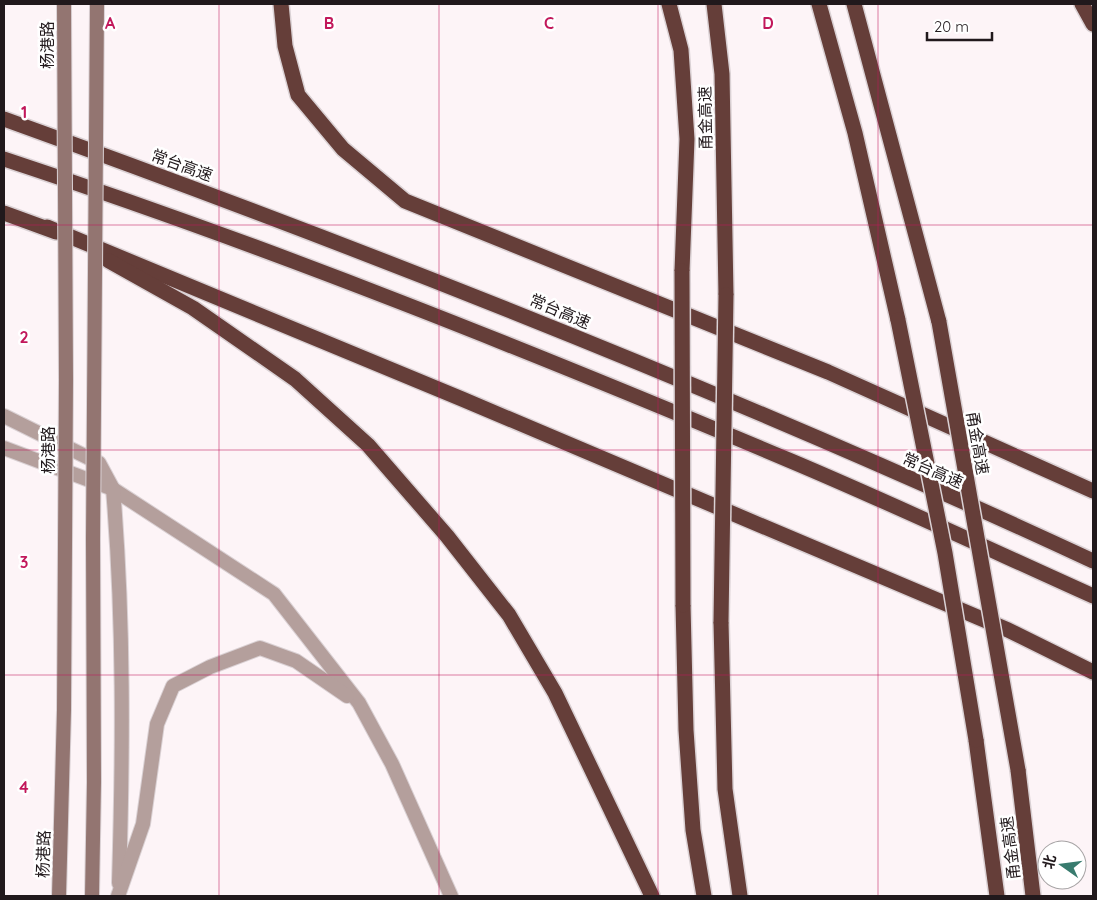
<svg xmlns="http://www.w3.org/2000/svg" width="1097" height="900" font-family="Quicksand,'Noto Sans SC',sans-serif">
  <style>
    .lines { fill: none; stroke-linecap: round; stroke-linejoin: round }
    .tertiary-casing { stroke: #dad1d4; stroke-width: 16 }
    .motorway-casing { stroke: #dad1d4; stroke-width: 18 }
    .tertiary { stroke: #b49f9c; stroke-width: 14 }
    .motorway { stroke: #653e39; stroke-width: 15 }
    .secondary-bridge-casing { stroke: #dad1d4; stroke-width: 16; stroke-linecap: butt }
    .motorway-bridge-casing { stroke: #dad1d4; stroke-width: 18; stroke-linecap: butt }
    .secondary-bridge { stroke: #937571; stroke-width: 14 }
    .motorway-bridge { stroke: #653e39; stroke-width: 15 }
    .grid { fill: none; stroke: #c2185b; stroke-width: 1; stroke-opacity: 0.55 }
    .labels { text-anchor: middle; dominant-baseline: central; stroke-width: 5; stroke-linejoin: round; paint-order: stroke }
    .street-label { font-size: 16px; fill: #21191c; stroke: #fff }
    .grid-label { font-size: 16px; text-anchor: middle; font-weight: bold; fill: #c2185b; stroke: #fff; stroke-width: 5; stroke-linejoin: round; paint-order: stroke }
  </style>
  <rect width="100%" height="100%" fill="#fdf4f7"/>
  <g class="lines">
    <g class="tertiary-casing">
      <g id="tertiary">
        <path d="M4 416 99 463 113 489 4 448"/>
        <path d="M113 489 274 594 359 703 392 764 451 896"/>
        <path d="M113 489C124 620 123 751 119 883"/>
        <path d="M118 896 143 824 157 724 173 686 210 667 260 648 296 661 347 696"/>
      </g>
    </g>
    <g class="motorway-casing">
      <g id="motorway">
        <path d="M281 4 285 46 298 95 343 149 405 201 828 372 1093 491"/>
        <path d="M669 4 681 50 687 139 682 271"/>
        <path d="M714 4 722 74 726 295"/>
        <path d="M819 4 855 133 898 320"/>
        <path d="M854 4 939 322"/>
        <path d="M1082 4 1093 24"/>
        <path d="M4 119C373 252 738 396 1093 561"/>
        <path d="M4 159C271 247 532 352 791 461 893 504 993 551 1093 596"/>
        <path d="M4 213 56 232"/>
        <path d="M47 227 462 399 1008 630 1093 672"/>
        <path d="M109 261 193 308 295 379 368 445 447 536 509 615 555 693 652 896"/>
        <path d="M683 605 686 730 693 830 704 896"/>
        <path d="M721 622 725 789 740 896"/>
        <path d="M976 740 997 896"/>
        <path d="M1018 770 1033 896"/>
      </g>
    </g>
    <use href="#tertiary" class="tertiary"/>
    <use href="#motorway" class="motorway"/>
    <g class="secondary-bridge-casing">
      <g id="secondary-bridge">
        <path d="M59 896 64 710 66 379 64 4"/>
        <path d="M92 896 94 782 93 539 97 4"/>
      </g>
    </g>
    <g class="motorway-bridge-casing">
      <g id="motorway-bridge">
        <path d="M682 271 683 605"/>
        <path d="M898 320 945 553 976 740"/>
        <path d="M939 322 1018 770"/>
        <path d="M721 622 726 295"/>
      </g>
    </g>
    <use href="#secondary-bridge" class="secondary-bridge"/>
    <use href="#motorway-bridge" class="motorway-bridge"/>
  </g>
  <path class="grid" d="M219 4V896M439 4V896M658 4V896M878 4V896M4 225H1093M4 450H1093M4 675H1093"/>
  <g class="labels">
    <g class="street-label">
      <text transform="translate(47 45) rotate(-90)">杨港路</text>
      <text transform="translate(705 118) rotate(-91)">甬金高速</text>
      <text transform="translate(182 165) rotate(20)">常台高速</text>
      <text transform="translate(560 311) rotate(23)">常台高速</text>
      <text transform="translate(978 443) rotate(80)">甬金高速</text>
      <text transform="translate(48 450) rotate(-90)">杨港路</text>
      <text transform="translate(933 470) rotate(24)">常台高速</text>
      <text transform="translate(1010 848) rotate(-97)">甬金高速</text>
      <text transform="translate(43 854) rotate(-88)">杨港路</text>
    </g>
  </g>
  <g class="grid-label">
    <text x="110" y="29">A</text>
    <text x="329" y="29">B</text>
    <text x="549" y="29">C</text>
    <text x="768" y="29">D</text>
    <text x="24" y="118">1</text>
    <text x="24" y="343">2</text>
    <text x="24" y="568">3</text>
    <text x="24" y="793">4</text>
  </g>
  <rect width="1097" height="900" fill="none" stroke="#21191c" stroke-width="10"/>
  <g transform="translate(1062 865) rotate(284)"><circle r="24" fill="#ffffff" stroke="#a6a3a4"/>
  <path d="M0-4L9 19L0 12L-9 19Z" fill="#387b6e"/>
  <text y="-8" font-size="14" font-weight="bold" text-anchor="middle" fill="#21191c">北</text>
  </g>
  <path d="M927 32v8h65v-8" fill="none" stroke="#21191c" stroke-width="2.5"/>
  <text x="934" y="32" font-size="15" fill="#21191c" stroke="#ffffff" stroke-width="4" paint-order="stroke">20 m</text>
</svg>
